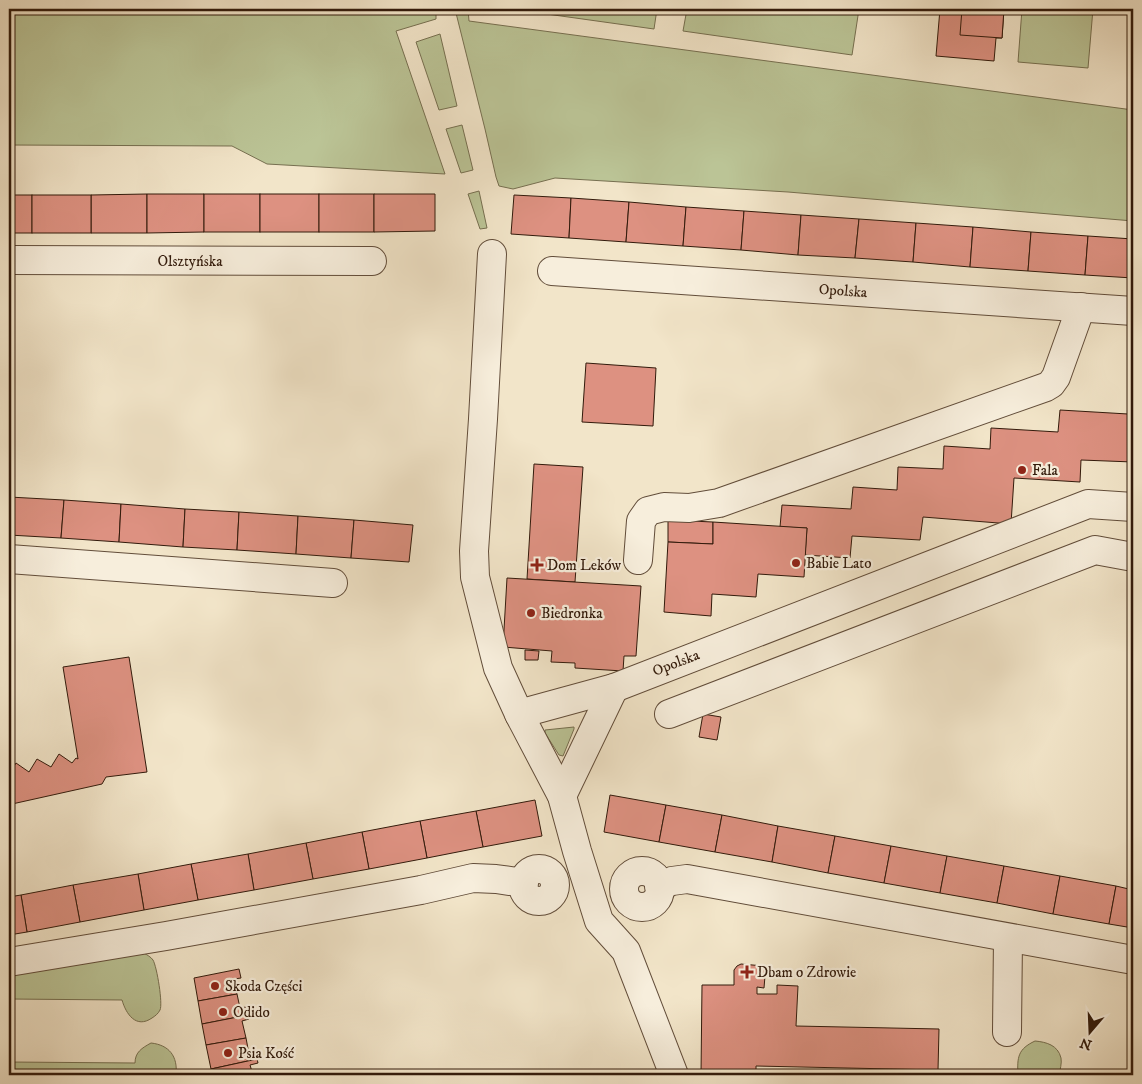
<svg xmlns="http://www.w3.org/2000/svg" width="1142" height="1084" font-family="'IM FELL DW Pica',serif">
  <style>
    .green { fill: #bbc496; stroke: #766f50 }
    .building { fill: #dd9181; stroke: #321a0b }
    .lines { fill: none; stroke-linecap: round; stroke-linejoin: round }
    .minor-casing { stroke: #624d3a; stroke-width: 30 }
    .minor { stroke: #f7eedc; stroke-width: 28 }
    .poi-dot { fill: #8f2418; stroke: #f7eedc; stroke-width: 2 }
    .labels { text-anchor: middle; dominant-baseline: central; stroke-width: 4.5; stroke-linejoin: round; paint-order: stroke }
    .street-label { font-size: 15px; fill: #321a0b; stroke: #f7eedc }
    .poi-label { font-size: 15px; fill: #321a0b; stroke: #f7eedc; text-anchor: start }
  </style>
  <rect width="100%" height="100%" fill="#f2e5c9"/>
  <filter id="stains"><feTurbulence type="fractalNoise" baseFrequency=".004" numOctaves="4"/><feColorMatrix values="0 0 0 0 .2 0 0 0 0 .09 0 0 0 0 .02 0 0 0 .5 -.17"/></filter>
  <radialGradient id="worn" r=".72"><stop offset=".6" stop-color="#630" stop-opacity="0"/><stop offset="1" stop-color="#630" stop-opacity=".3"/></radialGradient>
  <g class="green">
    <path d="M9 9H436V19L396 31 445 174 267 164 232 146 9 145Z"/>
    <path d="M455 9H468L469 21 1133 110V221L788 192 555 178 513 189 499 186 496 177 485 129Z"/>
    <path d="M511 9H657L654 29Z"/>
    <path d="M687 9H859L852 55 683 31Z"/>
    <path d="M1022 9H1093L1088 68 1018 62Z"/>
    <path d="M440 34 457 106 439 110 416 42Z"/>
    <path d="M462 125 473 170 461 173 446 129Z"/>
    <path d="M479 191 487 228 480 229 468 194Z"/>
    <path d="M574 727V729L563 756 559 755 545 733V730Z"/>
    <path d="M144 953C147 955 151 957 153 960 157 967 163 1004 160 1010 158 1014 155 1016 152 1018 136 1029 126 1014 122 1000L9 999V975Z"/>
    <path d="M1035 1041C1046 1042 1058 1045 1061 1058 1062 1063 1060 1070 1059 1075H1018C1017 1057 1018 1049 1035 1041Z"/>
    <path d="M151 1043C169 1045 178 1056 176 1075H136L135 1070H9V1062L135 1063C135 1052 142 1048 151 1043Z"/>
  </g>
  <g class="building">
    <path d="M940 9H1004L1002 38H996L994 61 936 56Z"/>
    <path d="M962 9H1004L1002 38 960 35Z"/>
    <path d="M147 194V233H91V195Z"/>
    <path d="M147 194H204V232L147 233Z"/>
    <rect x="204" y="194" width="56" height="38"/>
    <rect x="260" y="194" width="59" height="38"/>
    <rect x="319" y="194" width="55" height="38"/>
    <path d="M374 194H435V231L374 232Z"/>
    <rect x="9" y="195" width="23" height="38"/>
    <rect x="32" y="195" width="59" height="38"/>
    <path d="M514 195 571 198 569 238 511 234Z"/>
    <path d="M571 198 629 202 626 242 569 238Z"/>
    <path d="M629 202 686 207 683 246 626 242Z"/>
    <path d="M686 207 744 211 741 250 683 246Z"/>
    <path d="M744 211 801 215 798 255 741 250Z"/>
    <path d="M801 215 859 219 855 258 798 255Z"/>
    <path d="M859 219 916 223 913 262 855 258Z"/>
    <path d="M916 223 973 227 970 267 913 262Z"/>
    <path d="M973 227 1031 232 1028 271 970 267Z"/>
    <path d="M1031 232 1088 236 1085 275 1028 271Z"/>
    <path d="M1088 236 1133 239V278L1085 275Z"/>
    <path d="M586 363 656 368 653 426 582 422Z"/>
    <path d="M1131 369H1133V462L1081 460 1080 482 1014 478 1011 524 923 517 920 540 852 536 850 558 805 555 807 528 780 527 782 505 851 509 853 487 897 490 898 467 943 469 944 446 990 449 991 428 1058 432 1060 410 1128 414Z"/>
    <path d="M534 464 583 467 575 582 527 579Z"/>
    <path d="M9 497 64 500 61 538 9 535Z"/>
    <path d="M64 500 121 504 119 542 61 538Z"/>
    <path d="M121 504 185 509 183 547 119 542Z"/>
    <path d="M185 509 239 512 237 550 183 547Z"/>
    <path d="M239 512 298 516 296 554 237 550Z"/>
    <path d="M298 516 354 520 351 558 296 554Z"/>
    <path d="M354 520 413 525 409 562 351 558Z"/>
    <path d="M668 520 713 522V544L668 542Z"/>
    <path d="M713 522 807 528 804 577 758 574 756 597 712 594 711 616 664 612 668 542 713 544Z"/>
    <path d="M507 578 641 586 636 656H624L623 671 575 668V663L551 662 552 651 503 647Z"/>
    <path d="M525 650 539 651 538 660H525Z"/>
    <path d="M129 657 147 772 106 777 102 784 12 804 9 801V775L16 763 29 772 37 759 51 767 59 754 72 763 76 758 78 759 63 667Z"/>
    <path d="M703 714 721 717 717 740 699 737Z"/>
    <path d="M610 795 666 805 659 842 604 832Z"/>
    <path d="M535 800 542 836 483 847 476 811Z"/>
    <path d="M666 805 722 815 715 852 659 842Z"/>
    <path d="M476 811 483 847 427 858 420 821Z"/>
    <path d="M722 815 778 826 772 862 715 852Z"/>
    <path d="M420 821 427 858 369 869 362 832Z"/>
    <path d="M778 826 835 836 828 873 772 862Z"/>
    <path d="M362 832 369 869 313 879 306 843Z"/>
    <path d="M835 836 891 846 884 883 828 873Z"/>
    <path d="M306 843 313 879 254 890 248 854Z"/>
    <path d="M891 846 947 856 940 893 884 883Z"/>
    <path d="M248 854 254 890 198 900 191 864Z"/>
    <path d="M947 856 1004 866 997 903 940 893Z"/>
    <path d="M191 864 198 900 144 910 138 874Z"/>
    <path d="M1004 866 1060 876 1053 914 997 903Z"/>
    <path d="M138 874 144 910 80 922 73 885Z"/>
    <path d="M1060 876 1116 886 1109 924 1053 914Z"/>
    <path d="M73 885 80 922 27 932 21 895Z"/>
    <path d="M1116 886 1133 890V928L1109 924Z"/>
    <path d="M21 895 27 932 9 935V897Z"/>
    <path d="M741 964 764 966 765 976 764 988 757 987V994H777V985L798 986 796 1026 939 1029 938 1070 756 1066V1075H701L702 985H734V970L737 966Z"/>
    <path d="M239 969 241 978 234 979 237 994 198 1001 194 978Z"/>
    <path d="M237 994 240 1008 246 1007 248 1015 202 1024 198 1001Z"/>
    <path d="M248 1015 249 1019 242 1021 246 1038 206 1045 202 1024Z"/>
    <path d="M246 1038 249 1054 255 1053 257 1059 211 1069 206 1045Z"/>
    <path d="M257 1059 258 1063 250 1065 253 1075H212L211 1069Z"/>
  </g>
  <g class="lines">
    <g class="minor-casing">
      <g id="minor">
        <path d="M492 254 483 419 474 551 475 577 498 668 519 714 562 796 577 851 599 921 626 951 674 1075"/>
        <path d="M9 260 372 261"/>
        <path d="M552 271 1133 311"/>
        <path d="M9 559 333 583"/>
        <path d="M638 560 641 521 648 511 664 507 689 508 719 503 1046 387 1051 384 1056 377 1081 307"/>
        <path d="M519 714 614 688 1088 504 1133 507"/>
        <path d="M669 714 1095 550 1133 557"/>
        <path d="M562 796 614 688"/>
        <circle cx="539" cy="885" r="16"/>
        <circle cx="642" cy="889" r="18"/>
        <path d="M659 886 672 881 687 879 1133 960"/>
        <path d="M9 962 166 936 421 890 473 878 496 879 524 883"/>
        <path d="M1007 1032 1008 938"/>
      </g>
    </g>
    <use href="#minor" class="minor"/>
  </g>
  <g class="poi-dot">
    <circle cx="1022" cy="470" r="5"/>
    <circle cx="796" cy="563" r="5"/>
    <path d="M534.5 557.5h5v5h5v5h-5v5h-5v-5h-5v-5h5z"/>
    <circle cx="531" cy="613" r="5"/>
    <path d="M744.5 964.5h5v5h5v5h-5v5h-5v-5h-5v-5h5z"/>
    <circle cx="215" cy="986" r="5"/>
    <circle cx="223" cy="1012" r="5"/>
    <circle cx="228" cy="1053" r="5"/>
  </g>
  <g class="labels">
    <g class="street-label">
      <text x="190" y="261">Olsztyńska</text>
      <text transform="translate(843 291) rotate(4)">Opolska</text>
      <text transform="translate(676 663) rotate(-21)">Opolska</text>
    </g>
    <g class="poi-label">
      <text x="1032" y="470">Fala</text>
      <text x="806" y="563">Babie Lato</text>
      <text x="547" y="565">Dom Leków</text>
      <text x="541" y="613">Biedronka</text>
      <text x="757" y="972">Dbam o Zdrowie</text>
      <text x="225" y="986">Skoda Części</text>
      <text x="233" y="1012">Odido</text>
      <text x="238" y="1053">Psia Kość</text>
    </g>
  </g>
  <rect width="1142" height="1084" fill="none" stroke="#f2e5c9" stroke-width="30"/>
  <rect x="10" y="10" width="1122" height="1064" fill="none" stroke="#321a0b" stroke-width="2.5"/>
  <rect x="15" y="15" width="1112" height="1054" fill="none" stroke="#321a0b"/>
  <g transform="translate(1090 1032) rotate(199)" stroke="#f7eedc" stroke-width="4" paint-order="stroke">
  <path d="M0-4L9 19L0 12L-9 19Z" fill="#321a0b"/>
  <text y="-8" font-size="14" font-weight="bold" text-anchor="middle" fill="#321a0b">N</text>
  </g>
  <rect width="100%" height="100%" filter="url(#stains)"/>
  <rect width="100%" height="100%" fill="url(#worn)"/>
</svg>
